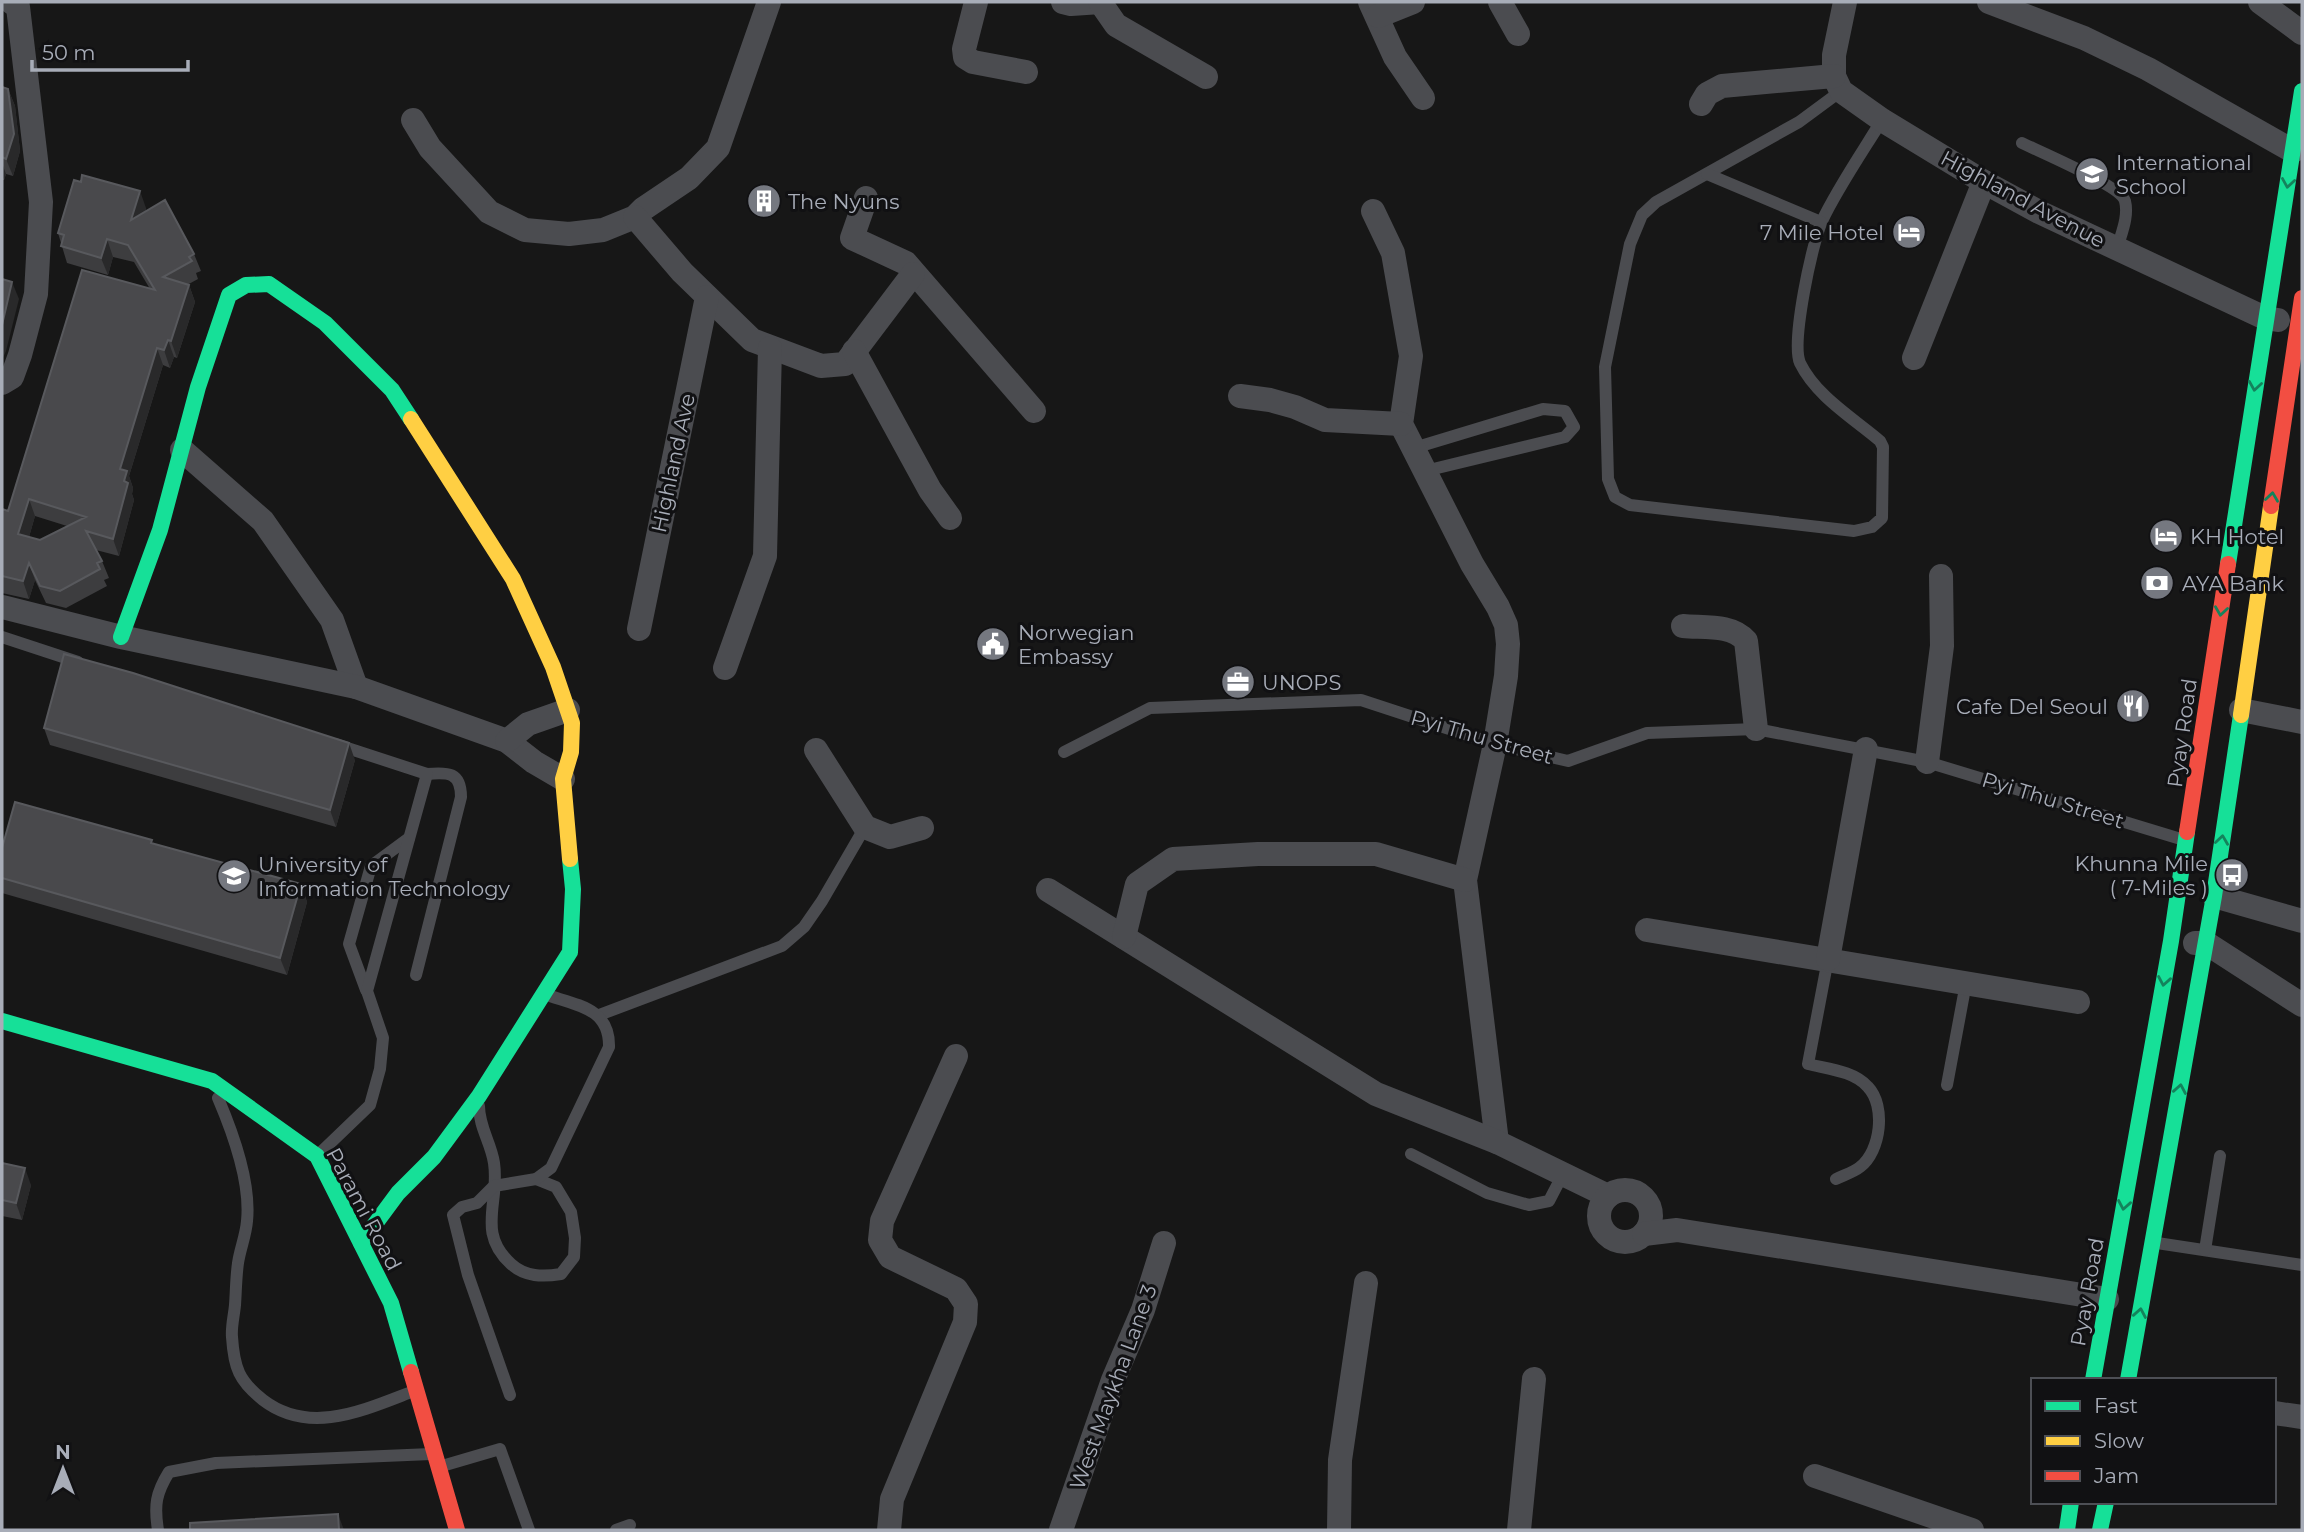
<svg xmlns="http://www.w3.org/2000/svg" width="2304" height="1532" font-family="Montserrat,sans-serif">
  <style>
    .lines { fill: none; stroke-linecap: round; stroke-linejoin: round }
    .lane { stroke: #4b4c50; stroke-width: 12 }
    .street { stroke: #4b4c50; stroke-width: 24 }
    .fast { stroke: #16e098; stroke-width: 16 }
    .slow { stroke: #ffcf43; stroke-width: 16 }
    .jam { stroke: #f24e42; stroke-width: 16 }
    .wall { fill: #3d3d3f; fill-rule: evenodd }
    .shaded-wall { fill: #29292a }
    .building { fill: #49494c; stroke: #58595d; stroke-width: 2; fill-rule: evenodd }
    .oneway { stroke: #14835c }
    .labels { text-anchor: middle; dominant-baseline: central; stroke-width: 6; stroke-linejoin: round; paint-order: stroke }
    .poi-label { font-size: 21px; fill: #a8adb8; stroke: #111113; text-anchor: start }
    .street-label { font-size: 21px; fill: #a8adb8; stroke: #111113 }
  </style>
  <rect width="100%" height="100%" fill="#171717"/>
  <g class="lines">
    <g class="lane">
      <path d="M1841 91 1799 122 1656 202 1642 215 1630 244 1605 367 1608 479 1615 497 1630 505 1854 531 1872 527 1882 518 1883 447 1880 441C1853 418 1816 396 1800 363 1791 342 1812 243 1822 221 1837 189 1863 151 1882 120"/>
      <path d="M2022 143C2040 152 2121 186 2125 201 2129 217 2121 234 2117 249"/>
      <path d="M1707 174 1821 222"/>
      <path d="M1414 448 1543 409 1565 411 1574 427 1565 437 1425 471"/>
      <path d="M2 637 78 662"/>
      <path d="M1064 752 1150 708 1361 700 1495 744 1568 761 1647 733 1756 729 1927 762 2184 840"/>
      <path d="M1828 959 1808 1064C1828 1069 1854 1071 1868 1087 1886 1106 1881 1151 1860 1167 1854 1172 1844 1175 1836 1179"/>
      <path d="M416 975 461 797C461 772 448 772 427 774"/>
      <path d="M366 990 349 944 371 866 409 838"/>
      <path d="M599 1015 782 946 804 927 822 901 865 827"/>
      <path d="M1947 1085 1966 983"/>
      <path d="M218 1098C233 1133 251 1183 247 1221 246 1235 240 1249 238 1263 236 1277 236 1291 235 1305 234 1316 231 1327 232 1337 234 1368 239 1381 263 1400 310 1436 364 1410 414 1391"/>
      <path d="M479 1106C479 1127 491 1143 494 1163 500 1203 476 1232 511 1264 525 1277 543 1277 561 1274L574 1257 575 1238 571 1212 556 1187 536 1179"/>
      <path d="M320 1153 370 1105 380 1069 383 1038 367 991 427 774 335 744"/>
      <path d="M1411 1154 1487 1193 1529 1205 1549 1201 1563 1174"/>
      <path d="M2157 1243 2302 1265"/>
      <path d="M2205 1250 2220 1156"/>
      <path d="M510 1395 468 1275 453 1215 462 1207 477 1203 494 1186 536 1179 551 1168 609 1047C610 1007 575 1005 544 994"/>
      <path d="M442 1466 500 1449 529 1530"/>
      <path d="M158 1530C154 1505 156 1493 169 1472L216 1463 431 1454"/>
      <path d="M616 1530 630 1525"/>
    </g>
    <g class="street">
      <path d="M976 2 964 49 965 57 973 62 1026 72"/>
      <path d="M1063 2 1071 4 1101 2"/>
      <path d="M1100 2 1116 25 1206 77"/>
      <path d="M1370 2 1395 57 1423 98"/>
      <path d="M1500 2 1518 34"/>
      <path d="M1845 2 1834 55V76L1841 91 1882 120 1984 182 2039 212 2265 318 2278 320"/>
      <path d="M1989 2 2084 38 2148 69 2293 151"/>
      <path d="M2260 2 2302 33"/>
      <path d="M1378 16 1413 2"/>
      <path d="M1701 104 1707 94 1722 86 1834 76"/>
      <path d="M413 120 430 148 489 212 525 230 569 234 603 230 635 217 643 209 689 178 718 148 769 2"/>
      <path d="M866 198 852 238 906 263 1034 411"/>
      <path d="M1373 211 1393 253 1411 356 1401 424 1472 564 1498 607 1506 625 1508 644 1506 676 1495 744 1465 880 1497 1142"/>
      <path d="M635 217 682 272 752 340 821 366 845 364 913 274"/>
      <path d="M854 351 930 490 950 518"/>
      <path d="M1914 358 1984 182"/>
      <path d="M2 383 12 377 20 355 36 294 41 202 18 7 11 2"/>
      <path d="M1240 396 1270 400 1295 407 1325 420 1401 424"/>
      <path d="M182 450 263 521 332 620 356 687"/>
      <path d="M2 607 121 637 356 687 507 741 534 762 563 779"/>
      <path d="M1683 626C1704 628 1732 624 1746 641L1756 729"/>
      <path d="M639 629 707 297"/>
      <path d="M725 668 765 556 770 348"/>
      <path d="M2241 710 2302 722"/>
      <path d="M507 741 528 724 568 710"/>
      <path d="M816 750 865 827 890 837 922 828"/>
      <path d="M1927 762 1942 646 1941 576"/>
      <path d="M1048 890 1376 1094 1497 1142 1608 1196"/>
      <path d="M2214 896 2302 921"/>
      <path d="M1647 930 2078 1002"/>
      <path d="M1124 937 1137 884 1173 859 1258 854H1376L1465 880"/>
      <path d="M2195 943H2206L2302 1005"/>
      <path d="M1828 959 1866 749"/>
      <circle cx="1625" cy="1216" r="26"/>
      <path d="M1644 1234 1677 1230 2107 1299"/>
      <path d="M2274 1413 2302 1417"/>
      <path d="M1815 1476 1972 1530"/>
      <path d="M889 1530 892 1499 965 1322 966 1304 956 1289 890 1257 880 1240 882 1221 956 1056"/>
      <path d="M1061 1530 1113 1380 1143 1310 1164 1243"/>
      <path d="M1339 1530 1340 1460 1366 1283"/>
      <path d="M1519 1530 1534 1379"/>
    </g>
    <g class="fast">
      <path d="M2228 564 2302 91"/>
      <path d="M121 637 160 530 198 387 229 295 246 285 269 284 325 323 392 390 411 419"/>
      <path d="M2 1021 212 1081 317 1156 391 1303 411 1372"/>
      <path d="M361 1243 398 1193 434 1157 479 1096 570 952 573 889 570 859"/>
      <path d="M2093 1380 2171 941 2187 832"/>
      <path d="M2128 1380 2214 896 2241 715"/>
      <path d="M2067 1530 2071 1502"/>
      <path d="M2100 1530 2106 1502"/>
    </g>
    <g class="slow">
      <path d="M411 419 513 579 553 667 572 723 571 752 563 779 570 859"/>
      <path d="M2241 715 2271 506"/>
    </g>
    <g class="jam">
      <path d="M2271 506 2302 298"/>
      <path d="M2187 832 2228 564"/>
      <path d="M411 1372 457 1530"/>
    </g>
  </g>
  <g class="wall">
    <path d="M2 87 8 89 15 106 20 151 13 176 6 174 4 180H2Z"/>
    <path d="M146 208 145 212 194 254 201 271 196 273 198 279 187 285H189L195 302 177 358 174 357 170 368 163 365 129 476 133 488 132 494 134 500 119 556 96 550 102 561 109 578 104 580 107 586 66 608 46 603 35 580 29 599 2 593V509L8 511 150 289 134 262 113 257 108 275 67 263 58 233ZM35 516 67 526 40 540 29 537Z"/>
    <path d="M44 728 355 760 336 827 50 745Z"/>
    <path d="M153 844 301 884 307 902 287 975 2 893V878Z"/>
    <path d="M2 1163 31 1185 22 1220 2 1216Z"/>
  </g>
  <g class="shaded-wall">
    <path d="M8 89 15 106 20 151 13 176 6 159Z"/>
    <path d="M2 163 6 174 4 180 2 175Z"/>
    <path d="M140 191 146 208 137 238 131 220Z"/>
    <path d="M107 239 113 257 108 275 101 258Z"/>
    <path d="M12 282 19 299 6 351 2 360V325Z"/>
    <path d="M189 285 195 302 177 358 171 341Z"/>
    <path d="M168 340 174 357 170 368 164 350Z"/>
    <path d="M157 348 163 365 129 476 133 488 132 494 134 500 119 556 113 539 120 469Z"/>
    <path d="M29 499 35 516 25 551 18 534Z"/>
    <path d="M29 563 35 580 29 599 23 581Z"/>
    <path d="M349 743 355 760 336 827 330 810Z"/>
    <path d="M301 884 307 902 287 975 280 958Z"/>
    <path d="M25 1168 31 1185 22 1220 16 1203Z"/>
    <path d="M338 1514 344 1530H339Z"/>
  </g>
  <g class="building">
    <path d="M2 87 8 89 14 134 6 159 2 157Z"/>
    <path d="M82 175 140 191 131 220 165 200 194 254 189 257 192 261 163 277 189 285 171 341 168 340 164 350 157 348 120 469 127 471 124 481 128 483 113 539 86 531 102 561 97 563 100 569 60 591 40 586 29 563 23 581 2 576V509L8 511 82 270 155 290 128 245 107 239 101 258 61 246 64 235 58 233 74 180 81 182ZM29 499 86 517 40 540 18 534Z"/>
    <path d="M2 279 12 282 2 325Z"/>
    <path d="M64 654 133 673 349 743 330 810 44 728Z"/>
    <path d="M15 802 152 840 151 843 301 884 280 958 2 878V848Z"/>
    <path d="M2 1163 25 1168 16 1203 2 1200Z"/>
    <path d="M338 1514 339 1530H190V1523Z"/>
  </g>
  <defs><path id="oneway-chevron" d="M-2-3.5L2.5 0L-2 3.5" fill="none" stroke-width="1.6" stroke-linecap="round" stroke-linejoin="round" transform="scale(1.75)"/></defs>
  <g class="oneway">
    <use href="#oneway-chevron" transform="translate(2288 183) rotate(99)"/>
    <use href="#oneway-chevron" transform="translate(2255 386) rotate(99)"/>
    <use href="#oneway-chevron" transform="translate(2272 497) rotate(-82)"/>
    <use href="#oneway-chevron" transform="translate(2221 611) rotate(98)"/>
    <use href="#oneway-chevron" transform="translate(2222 840) rotate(-82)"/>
    <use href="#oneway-chevron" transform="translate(2164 981) rotate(100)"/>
    <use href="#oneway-chevron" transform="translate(2180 1089) rotate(-80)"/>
    <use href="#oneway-chevron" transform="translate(2124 1205) rotate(100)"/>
    <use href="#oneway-chevron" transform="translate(2140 1313) rotate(-80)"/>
  </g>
  <defs>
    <g id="school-disc" transform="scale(1.75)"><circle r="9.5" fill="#757880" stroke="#111113"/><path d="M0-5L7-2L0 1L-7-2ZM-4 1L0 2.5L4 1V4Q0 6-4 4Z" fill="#fff"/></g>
    <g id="building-disc" transform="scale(1.75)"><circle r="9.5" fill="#757880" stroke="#111113"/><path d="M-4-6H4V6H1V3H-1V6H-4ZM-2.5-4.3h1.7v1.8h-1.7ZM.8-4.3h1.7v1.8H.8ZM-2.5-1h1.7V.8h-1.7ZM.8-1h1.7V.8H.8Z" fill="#fff"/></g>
    <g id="hotel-disc" transform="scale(1.75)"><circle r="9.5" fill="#757880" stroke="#111113"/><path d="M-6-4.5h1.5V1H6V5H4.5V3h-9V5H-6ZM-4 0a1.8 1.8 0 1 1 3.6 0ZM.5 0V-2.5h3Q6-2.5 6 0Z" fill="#fff"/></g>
    <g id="bank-disc" transform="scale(1.75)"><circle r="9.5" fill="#757880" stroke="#111113"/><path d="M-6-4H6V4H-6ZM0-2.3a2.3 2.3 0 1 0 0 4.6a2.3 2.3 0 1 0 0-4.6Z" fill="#fff"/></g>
    <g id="civic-disc" transform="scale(1.75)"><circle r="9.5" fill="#757880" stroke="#111113"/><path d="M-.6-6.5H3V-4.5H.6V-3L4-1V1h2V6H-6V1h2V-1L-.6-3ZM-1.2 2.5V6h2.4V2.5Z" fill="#fff"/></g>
    <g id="office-disc" transform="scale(1.75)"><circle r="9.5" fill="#757880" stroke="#111113"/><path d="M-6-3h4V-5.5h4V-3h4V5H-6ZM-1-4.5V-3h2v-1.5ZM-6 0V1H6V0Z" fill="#fff"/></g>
    <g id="restaurant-disc" transform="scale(1.75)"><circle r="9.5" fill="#757880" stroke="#111113"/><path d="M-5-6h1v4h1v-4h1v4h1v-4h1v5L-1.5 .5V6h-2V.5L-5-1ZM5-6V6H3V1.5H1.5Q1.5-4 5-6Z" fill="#fff"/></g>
    <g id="bus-disc" transform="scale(1.75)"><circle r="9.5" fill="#757880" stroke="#111113"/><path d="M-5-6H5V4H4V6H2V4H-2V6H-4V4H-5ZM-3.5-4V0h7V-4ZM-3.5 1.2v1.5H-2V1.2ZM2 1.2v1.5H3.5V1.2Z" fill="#fff"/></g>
    <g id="university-disc" transform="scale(1.75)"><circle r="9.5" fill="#757880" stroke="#111113"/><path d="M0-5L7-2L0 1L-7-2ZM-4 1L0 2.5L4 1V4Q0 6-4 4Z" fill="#fff"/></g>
  </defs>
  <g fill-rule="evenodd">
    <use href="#school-disc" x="2092" y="174"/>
    <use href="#building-disc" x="764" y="201"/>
    <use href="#hotel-disc" x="1909" y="232"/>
    <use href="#hotel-disc" x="2166" y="536"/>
    <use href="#bank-disc" x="2157" y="583"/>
    <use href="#civic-disc" x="993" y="644"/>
    <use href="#office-disc" x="1238" y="682"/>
    <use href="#restaurant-disc" x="2133" y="706"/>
    <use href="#bus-disc" x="2232" y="875"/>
    <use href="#university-disc" x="234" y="876"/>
  </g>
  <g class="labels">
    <g class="poi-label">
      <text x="2116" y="162">International<tspan x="2116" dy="24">School</tspan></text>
      <text x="788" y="201">The Nyuns</text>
      <text x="1884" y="232" text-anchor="end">7 Mile Hotel</text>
      <text x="2190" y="536">KH Hotel</text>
      <text x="2182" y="583">AYA Bank</text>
      <text x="1018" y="632">Norwegian<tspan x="1018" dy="24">Embassy</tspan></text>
      <text x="1262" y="682">UNOPS</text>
      <text x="2108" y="706" text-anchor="end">Cafe Del Seoul</text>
      <text x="2208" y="863" text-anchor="end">Khunna Mile<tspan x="2208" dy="24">( 7-Miles )</tspan></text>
      <text x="258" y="864">University of<tspan x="258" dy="24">Information Technology</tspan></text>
    </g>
    <g class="street-label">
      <text transform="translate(2023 199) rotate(28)">Highland Avenue</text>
      <text transform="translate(673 463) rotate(-78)">Highland Ave</text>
      <text transform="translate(2182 733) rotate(-82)">Pyay Road</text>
      <text transform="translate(1482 737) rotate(16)">Pyi Thu Street</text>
      <text transform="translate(2053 800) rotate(17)">Pyi Thu Street</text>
      <text transform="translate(364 1209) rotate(62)">Parami Road</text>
      <text transform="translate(2087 1292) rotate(-80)">Pyay Road</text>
      <text transform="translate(1113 1387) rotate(-70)">West Maykha Lane 3</text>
    </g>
  </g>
  <rect width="2304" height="1532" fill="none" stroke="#a8adb8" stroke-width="7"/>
  <rect x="2031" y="1378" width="245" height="126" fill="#111113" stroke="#4d4f55" stroke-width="2"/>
  <rect x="2045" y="1401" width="35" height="10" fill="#16e098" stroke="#4d4f55" stroke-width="2"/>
  <text x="2094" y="1413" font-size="21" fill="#a8adb8">Fast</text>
  <rect x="2045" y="1436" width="35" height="10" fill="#ffcf43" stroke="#4d4f55" stroke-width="2"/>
  <text x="2094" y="1448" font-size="21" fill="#a8adb8">Slow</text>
  <rect x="2045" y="1471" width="35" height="10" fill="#f24e42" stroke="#4d4f55" stroke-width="2"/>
  <text x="2094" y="1483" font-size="21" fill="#a8adb8">Jam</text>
  <g transform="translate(63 1469)" stroke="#111113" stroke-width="5" paint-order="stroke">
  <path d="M0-5L12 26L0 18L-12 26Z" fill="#a8adb8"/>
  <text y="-10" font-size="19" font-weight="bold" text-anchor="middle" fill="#a8adb8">N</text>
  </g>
  <path d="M32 60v10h156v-10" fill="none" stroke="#a8adb8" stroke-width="3.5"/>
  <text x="42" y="60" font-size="21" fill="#a8adb8" stroke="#111113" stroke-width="5" paint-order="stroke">50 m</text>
</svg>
